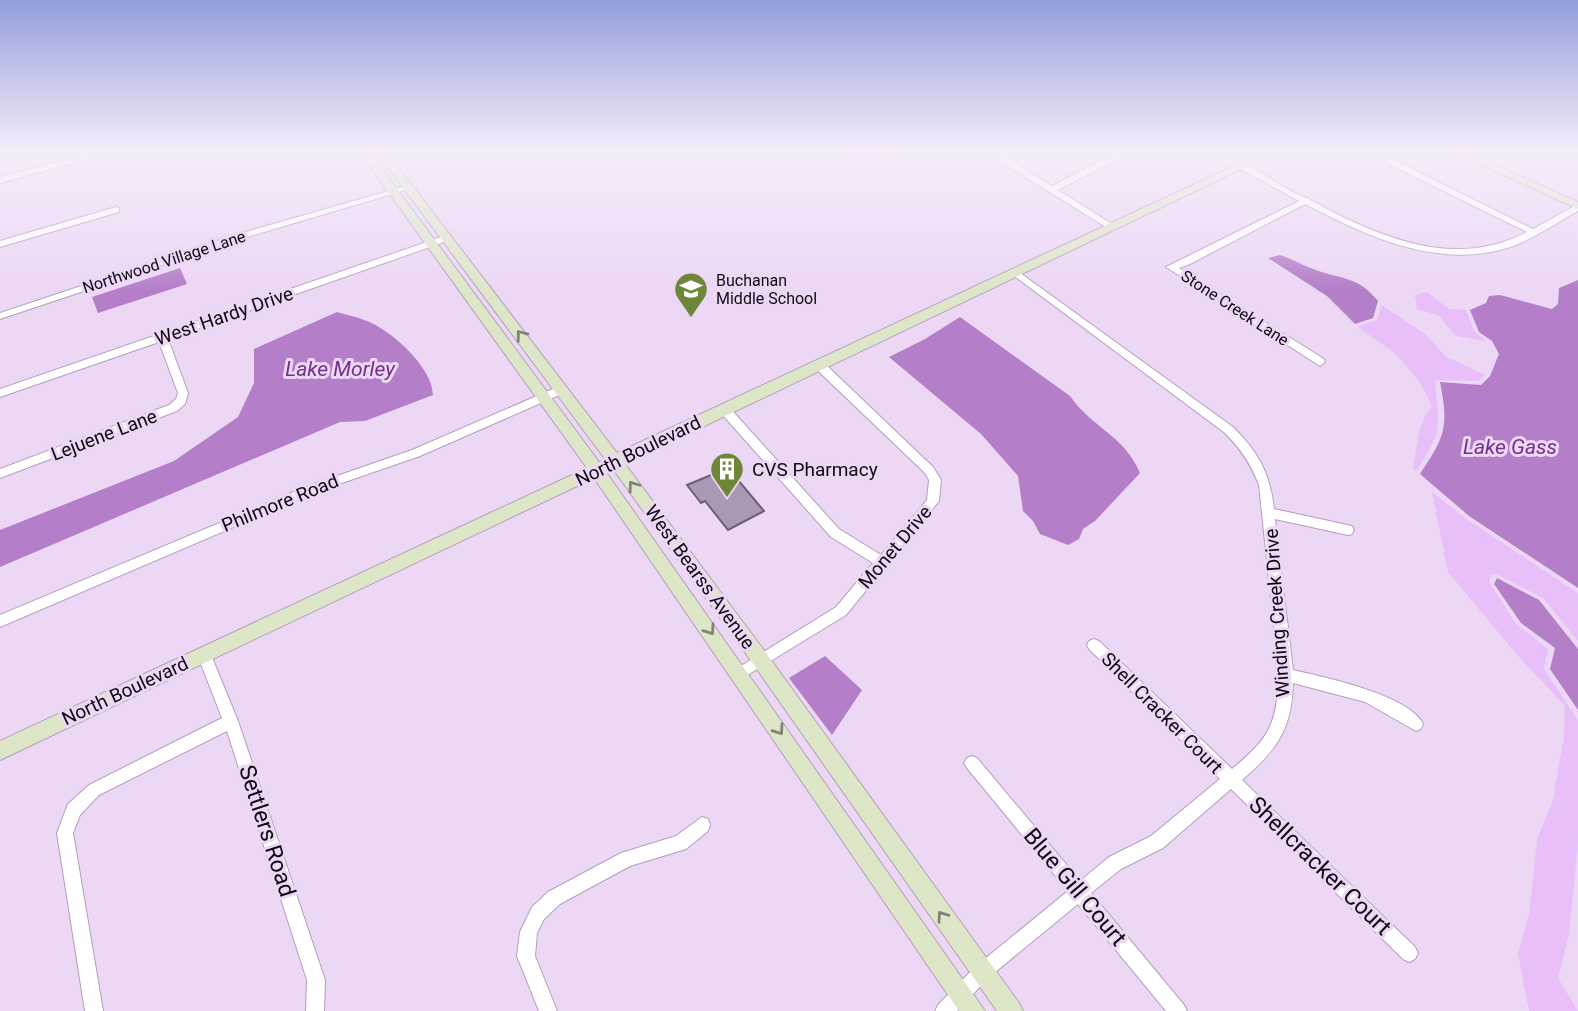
<svg xmlns="http://www.w3.org/2000/svg" width="1578" height="1011" font-family="Roboto,sans-serif">
  <style>
    .green { fill: #e8bff9 }
    .water { fill: #b47ec9 }
    .building { fill: #ab98b4; stroke: #705e77; stroke-width: 2 }
    .lines { fill: none; stroke-linecap: round; stroke-linejoin: round }
    .street-casing { stroke: #b39fbb; stroke-width: 2 }
    .secondary-casing { stroke: #b39fbb; stroke-width: 2 }
    .street { fill: #fff; fill-rule: evenodd }
    .secondary { fill: #dee6c8; fill-rule: evenodd }
    .oneway { stroke: #818376 }
    .labels { text-anchor: middle; dominant-baseline: central; stroke-width: 6; stroke-linejoin: round; paint-order: stroke }
    .far-street-label { font-size: 16px; fill: #0f0912; stroke: #ecd7f5 }
    .far-poi-label { font-size: 16px; fill: #0f0912; stroke: #ecd7f5; text-anchor: start }
    .street-label { font-size: 19px; fill: #0f0912; stroke: #ecd7f5 }
    .poi-label { font-size: 19px; fill: #0f0912; stroke: #ecd7f5; text-anchor: start }
    .water-label { font-size: 21px; font-style: italic; fill: #73308b; stroke: #ecd7f5 }
    .near-street-label { font-size: 23px; fill: #0f0912; stroke: #ecd7f5 }
  </style>
  <rect width="100%" height="100%" fill="#ecd7f5"/>
  <g class="green">
    <path d="M815 150H906C883 158 859 166 838 152L824 157Z"/>
    <path d="M1427 292 1449 309 1466 310 1474 331 1486 341 1456 336 1438 315 1417 309 1415 295Z"/>
    <path d="M1382 305 1426 335 1445 356 1485 375 1478 381 1435 380C1439 428 1444 429 1416 471L1413 468C1417 447 1418 422 1432 406L1419 381 1396 354 1358 327 1377 320Z"/>
    <path d="M1432 492 1465 518 1578 593V641L1543 598 1496 574H1492L1489 582 1516 624 1548 649 1544 669 1578 720V844L1569 934 1558 978 1578 1011H1529L1518 953 1529 916 1537 840 1553 800 1564 736 1565 706 1518 656 1448 572Z"/>
  </g>
  <g class="water">
    <path d="M1280 255C1293 259 1303 266 1316 270 1343 280 1358 276 1378 301L1373 318 1355 324 1327 296 1268 258Z"/>
    <path d="M180 268 187 284 98 313 92 297Z"/>
    <path d="M1578 280V588L1469 516 1420 474C1445 437 1449 427 1440 382L1481 385 1490 376 1499 354 1492 341 1479 332 1470 310 1486 303 1489 296 1500 295 1552 309 1558 304 1559 288Z"/>
    <path d="M337 312C346 315 355 316 364 320 389 328 433 367 433 395L365 421 340 422 0 567V530L174 461 238 417 254 383V349Z"/>
    <path d="M960 317 1070 396C1091 427 1124 435 1140 473L1095 521 1083 529 1079 539 1068 545 1040 534 1033 521 1023 511 1018 476 981 434 889 357 925 339Z"/>
    <path d="M1497 578 1539 600 1578 649V710L1550 669 1555 648 1521 623 1494 584Z"/>
    <path d="M825 656 862 690 832 735 789 678Z"/>
  </g>
  <path class="building" d="M728 468 764 511 728 530 705 501 701 503 687 485Z"/>
  <g class="lines">
    <g class="street-casing">
      <g id="street">
        <path d="M989 150H998L1009 159 1052 186 1114 154H1120V158L1058 190 1117 227 1112 230 1109 229 1003 163Z"/>
        <path d="M92 153 96 155 95 157 0 183V177Z"/>
        <path d="M1386 159H1392L1533 229 1578 204V211C1558 222 1538 236 1516 245 1443 272 1370 238 1305 204L1190 264 1179 268 1324 359 1325 362 1320 366 1166 267 1299 201 1239 168V164L1242 163C1264 172 1282 188 1304 197 1315 201 1328 210 1341 216 1401 245 1463 265 1527 232L1386 163Z"/>
        <path d="M406 186 413 188 234 241 0 319V313L228 237Z"/>
        <path d="M116 207 119 208V212L0 247V241Z"/>
        <path d="M447 235 450 236V240L168 339 188 393 185 404 177 411 0 478V469L169 405 176 399 178 393 159 342 0 397V389Z"/>
        <path d="M1016 270 1233 427C1259 453 1270 473 1274 509L1352 526 1354 530 1352 534 1348 535 1275 519 1293 670C1323 677 1410 695 1423 724L1421 729 1416 731 1365 702 1293 683C1292 729 1277 750 1242 780L1415 947 1418 953 1415 959 1409 962 1403 959 1231 789 1163 848 1121 869 1091 893 1184 1005 1187 1011H1166L1078 904 988 978 957 1011H935L938 1005 976 966 1068 891 967 768 964 763 967 758 972 756 977 758 1080 881 1109 857 1151 836 1220 779 1089 649 1087 645 1089 641 1094 639 1099 641 1232 769C1269 738 1277 725 1279 675L1259 485C1251 464 1241 449 1225 433L1013 275 1011 273Z"/>
        <path d="M819 361 823 362 933 467 941 480 939 501 846 615 741 679 736 677 734 673 736 669 836 607 873 563 831 537 720 412 718 409 720 406H728L839 529 881 555 927 500 929 480 925 473 815 368 814 365Z"/>
        <path d="M562 385 567 389 566 392 420 456 313 493 0 627V615L305 487 412 450Z"/>
        <path d="M204 648 209 650 238 721 325 980 324 1011H306L307 980 227 731 99 795 80 815 73 833 103 1011H85L57 833 68 804 89 785 222 718 197 654 199 650Z"/>
        <path d="M702 817 708 819 710 825 708 831 686 849 630 866 560 904 544 919 537 933 535 956 557 1011H539L517 956 520 932 532 907 548 892 621 853 676 836Z"/>
      </g>
    </g>
    <g class="secondary-casing">
      <g id="secondary">
        <path d="M358 150H368L599 462 605 459 375 150H385L617 453 1268 150H1281L625 464 766 653 1019 1003 1023 1011H997L754 665 613 469 606 472 985 1011H959L594 478 0 760V741L587 468Z"/>
        <path d="M1449 150H1462L1578 202V209Z"/>
      </g>
    </g>
    <use href="#street" class="street"/>
    <use href="#secondary" class="secondary"/>
  </g>
  <defs><path id="oneway-chevron" d="M-2-3.5L2.5 0L-2 3.5" fill="none" stroke-width="1.6" stroke-linecap="round" stroke-linejoin="round" transform="scale(1.75)"/></defs>
  <g class="oneway">
    <use href="#oneway-chevron" transform="translate(521 335) rotate(-127)"/>
    <use href="#oneway-chevron" transform="translate(633 486) rotate(-126)"/>
    <use href="#oneway-chevron" transform="translate(710 630) rotate(55)"/>
    <use href="#oneway-chevron" transform="translate(779 730) rotate(55)"/>
    <use href="#oneway-chevron" transform="translate(942 916) rotate(-125)"/>
  </g>
  <linearGradient id="sky" x2="0" y2="1"><stop stop-color="#939edc"/><stop offset="0.52" stop-color="#f6edfa"/><stop offset="1" stop-color="#f6edfa" stop-opacity="0"/></linearGradient>
  <rect width="1578" height="291" fill="url(#sky)"/>
  <defs>
    <g id="school-pin" transform="scale(1.75)"><path d="M0 17L-7.5 6A9.5 9.5 0 1 1 7.5 6Z" fill="#6f8537" stroke="#ecd7f5"/><path d="M0-5L7-2L0 1L-7-2ZM-4 1L0 2.5L4 1V4Q0 6-4 4Z" fill="#fff"/></g>
    <g id="building-pin" transform="scale(1.75)"><path d="M0 17L-7.5 6A9.5 9.5 0 1 1 7.5 6Z" fill="#6f8537" stroke="#ecd7f5"/><path d="M-4-6H4V6H1V3H-1V6H-4ZM-2.5-4.3h1.7v1.8h-1.7ZM.8-4.3h1.7v1.8H.8ZM-2.5-1h1.7V.8h-1.7ZM.8-1h1.7V.8H.8Z" fill="#fff"/></g>
  </defs>
  <g fill-rule="evenodd">
    <use href="#school-pin" x="691" y="289"/>
    <use href="#building-pin" x="727" y="469"/>
  </g>
  <g class="labels">
    <g class="far-street-label">
      <text transform="translate(164 262) rotate(-18)">Northwood Village Lane</text>
      <text transform="translate(1235 308) rotate(33)">Stone Creek Lane</text>
    </g>
    <g class="far-poi-label">
      <text x="716" y="280">Buchanan<tspan x="716" dy="18">Middle School</tspan></text>
    </g>
    <g class="street-label">
      <text transform="translate(224 316) rotate(-19)">West Hardy Drive</text>
      <text transform="translate(104 435) rotate(-21)">Lejuene Lane</text>
      <text transform="translate(638 451) rotate(-26)">North Boulevard</text>
      <text transform="translate(280 503) rotate(-22)">Philmore Road</text>
      <text transform="translate(895 547) rotate(-50)">Monet Drive</text>
      <text transform="translate(700 577) rotate(54)">West Bearss Avenue</text>
      <text transform="translate(1277 613) rotate(-94)">Winding Creek Drive</text>
      <text transform="translate(125 691) rotate(-25)">North Boulevard</text>
      <text transform="translate(1162 713) rotate(45)">Shell Cracker Court</text>
    </g>
    <g class="poi-label">
      <text x="752" y="469">CVS Pharmacy</text>
    </g>
    <g class="water-label">
      <text x="340" y="369">Lake Morley</text>
      <text x="1510" y="447">Lake Gass</text>
    </g>
    <g class="near-street-label">
      <text transform="translate(267 831) rotate(72)">Settlers Road</text>
      <text transform="translate(1320 866) rotate(44)">Shellcracker Court</text>
      <text transform="translate(1075 887) rotate(50)">Blue Gill Court</text>
    </g>
  </g>
</svg>
